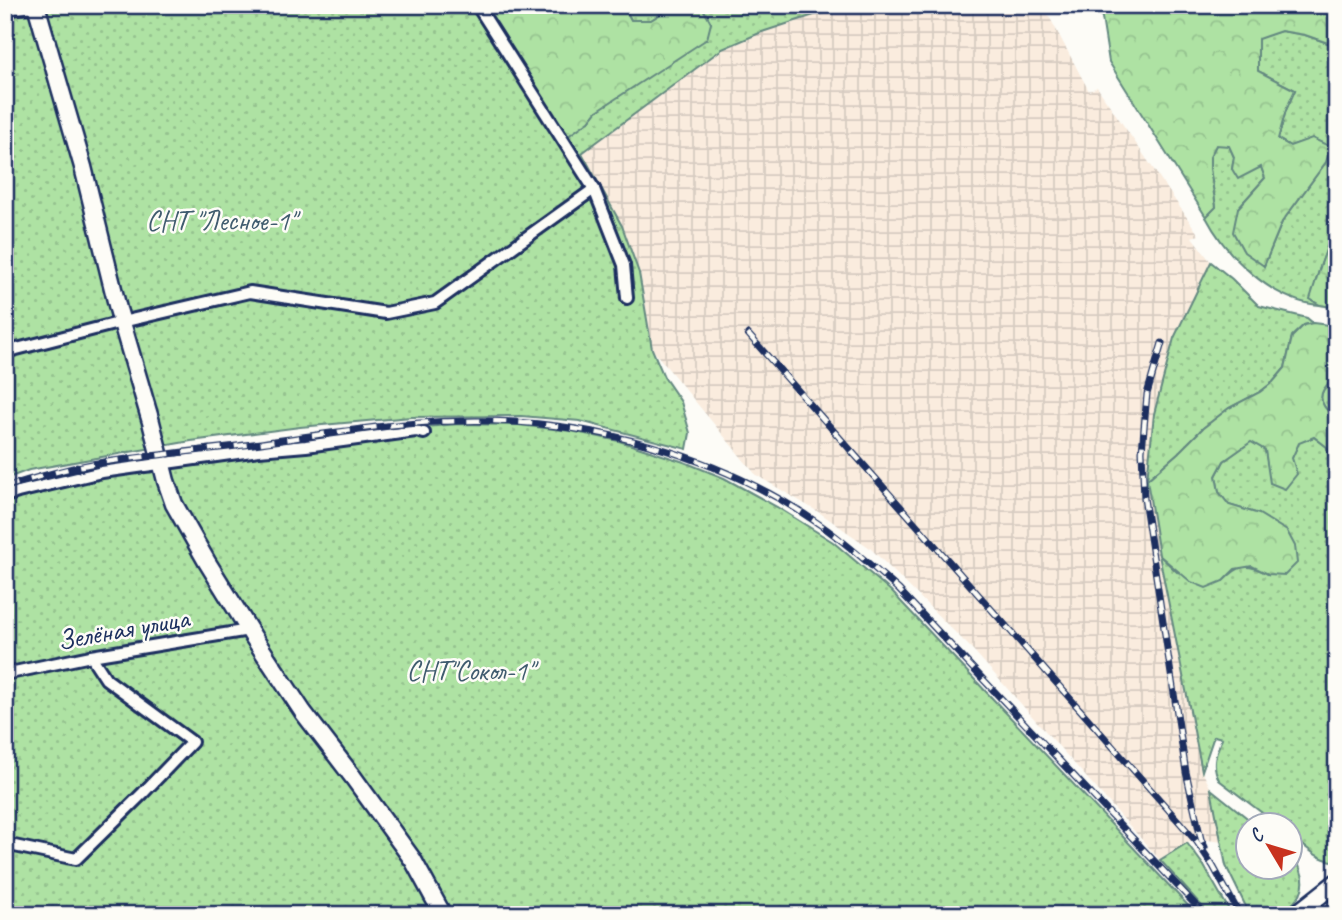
<svg xmlns="http://www.w3.org/2000/svg" width="1342" height="920" font-family="Caveat,sans-serif">
  <style>
    .industrial { fill: url(#industrial-grid) }
    .green { fill: url(#green-dots); stroke: #648880; stroke-width: 2 }
    .forest { fill: url(#forest-crowns); stroke: #648880; stroke-width: 2 }
    .lines { fill: none; stroke-linecap: round; stroke-linejoin: round }
    .street-casing { stroke: #1b2f5e; stroke-width: 16 }
    .secondary-casing { stroke: #1b2f5e; stroke-width: 21 }
    .street { stroke: #fdfcf7; stroke-width: 10 }
    .secondary { stroke: #fdfcf7; stroke-width: 16 }
    .rail-casing { stroke: #1b2f5e; stroke-width: 7 }
    .rail { stroke: #fdfcf7; stroke-width: 4.5; stroke-dasharray: 13; stroke-linecap: butt }
    .labels { text-anchor: middle; dominant-baseline: central; stroke-width: 5; stroke-linejoin: round; paint-order: stroke }
    .park-label { font-size: 28px; fill: #405c6f; stroke: #fdfcf7 }
    .street-label { font-size: 28px; fill: #1b2f5e; stroke: #fdfcf7 }
  </style>
  <defs>
    <pattern id="industrial-grid" width="8" height="8" patternUnits="userSpaceOnUse" patternTransform="scale(1.75)"><rect width="8" height="8" fill="#faecde"/><path d="M0 4h8M4 0v8" fill="none" stroke="#d6cbc1"/></pattern>
    <pattern id="green-dots" width="8" height="8" patternUnits="userSpaceOnUse" patternTransform="scale(1.75)"><rect width="8" height="8" fill="#aee2a3"/><path d="M2 2h.1M6 6h.1" fill="none" stroke="#95c28f" stroke-width="1.8" stroke-linecap="round"/></pattern>
    <pattern id="forest-crowns" width="20" height="18" patternUnits="userSpaceOnUse" patternTransform="scale(1.75)"><rect width="20" height="18" fill="#aee2a3"/><path d="M2 6a3 3 0 1 1 6 0M12 15a3 3 0 1 1 6 0" fill="none" stroke="#95c28f"/></pattern>
  </defs>
  <rect width="100%" height="100%" fill="#fdfcf7"/>
  <filter id="ink" filterUnits="userSpaceOnUse"><feTurbulence type="fractalNoise" baseFrequency=".0143" numOctaves="2"/><feDisplacementMap in="SourceGraphic" scale="14" xChannelSelector="R" yChannelSelector="G"/><feConvolveMatrix kernelMatrix="1 2 1 2 8 2 1 2 1" color-interpolation-filters="sRGB"/></filter>
  <g filter="url(#ink)">
    <path class="industrial" d="M866 5H1043L1089 91 1097 87 1199 235 1192 237 1211 262 1174 338 1154 414 1147 480 1159 555 1202 771 1211 789 1222 842 1201 839 1187 843 1160 860 973 650 870 548 820 513 756 475 652 349 639 273 622 226 582 153 722 49 762 32 814 15Z"/>
    <g class="green">
      <path d="M5 5H476L589 121 597 111 711 23 701 5H762L767 12H781L813 5H866L814 15 762 32 722 49 582 153 622 226 639 273 652 349 664 377 681 402 690 433 687 449 580 421 521 416 411 417 300 427 191 441 29 470 5 479Z"/>
      <path d="M623 5H675L651 20H631Z"/>
      <path d="M1281 31 1305 35 1328 43 1337 33V220L1321 264 1311 299 1320 305C1273 302 1227 257 1206 217L1216 207 1210 169V156L1216 145H1229L1234 157 1232 169 1261 167 1265 178 1238 208 1264 266 1282 222 1326 162 1312 139 1290 146 1278 139 1286 110 1295 90 1258 71V38Z"/>
      <path d="M1211 262 1232 279 1259 306 1307 318 1313 323 1304 325 1292 336 1285 368 1273 382 1260 392 1229 408 1203 428 1178 453 1147 480 1154 414 1174 338Z"/>
      <path d="M1337 377V419C1333 415 1327 411 1324 406 1316 394 1327 383 1337 377Z"/>
      <path d="M459 424 519 425 571 431 619 441 684 462 724 478 777 507 833 542 891 591 1197 915H5V492C71 470 141 463 210 453 293 442 376 431 459 424Z"/>
      <path d="M1314 437 1327 447C1332 466 1337 487 1335 506 1334 512 1332 517 1333 524L1337 528V861C1319 862 1303 845 1290 834V825H1278L1219 780C1211 764 1216 754 1222 738L1214 736 1202 771 1159 555 1177 572 1223 581C1240 564 1246 563 1268 574L1259 514 1229 505 1219 492 1216 476 1224 461 1251 441 1265 450 1268 466 1292 458 1299 442Z"/>
      <path d="M1211 789 1256 825H1248V867H1290V852C1296 857 1298 863 1301 871 1309 891 1295 902 1281 915H1250L1226 866Z"/>
      <path d="M1187 843 1204 866 1232 915H1210L1160 860Z"/>
    </g>
    <g class="forest">
      <path d="M476 5H623L631 20H651L675 5H701L711 23 707 39 597 111 589 121 564 139Z"/>
      <path d="M762 5H813L781 12H766Z"/>
      <path d="M1100 5H1337V33L1328 43 1305 35 1281 31 1258 39V71L1295 90 1286 110 1278 139 1290 146 1312 138 1331 147 1326 162 1282 222 1264 266 1244 252 1233 232 1238 208 1265 178 1261 167 1238 179 1232 169 1234 157 1229 146 1216 145 1210 157V169L1216 207 1206 217 1109 62Z"/>
      <path d="M1337 220V308L1320 305 1310 299 1321 264Z"/>
      <path d="M1313 323 1337 326V377C1327 383 1316 394 1324 406 1327 411 1333 415 1337 419V528L1333 524C1332 517 1334 513 1335 506 1337 487 1332 465 1327 447L1314 437 1299 443 1292 458 1297 474 1285 489 1270 483 1265 450 1251 442 1224 461 1216 476 1219 492 1229 505 1259 514 1287 531 1295 546 1297 563 1285 575 1268 574 1252 566 1235 569 1223 581 1206 588 1191 582 1159 555 1147 480 1178 453 1203 428 1229 408 1260 392 1273 382 1285 368 1292 337 1304 325Z"/>
    </g>
    <g class="lines">
      <g class="street-casing">
        <g id="street">
          <path d="M477 5 594 189 624 265 627 298"/>
          <path d="M5 10 40 5"/>
          <path d="M5 352 122 322 250 292 386 313 435 303 594 189"/>
          <path d="M5 496 18 492 102 472 259 450 306 446 416 431 424 433"/>
          <path d="M5 674 91 656 249 630"/>
          <path d="M5 844 76 859 143 793 192 742 106 679 91 656"/>
        </g>
      </g>
      <g class="secondary-casing">
        <g id="secondary">
          <path d="M36 5 83 167 118 309 151 422 166 481 174 504 207 562 254 638 303 712 353 777 413 860 443 915"/>
          <path d="M1295 915 1337 882"/>
        </g>
      </g>
      <use href="#street" class="street"/>
      <use href="#secondary" class="secondary"/>
      <g class="rail-casing">
        <g id="rail">
          <path d="M748 334 1197 842 1213 866 1240 915"/>
          <path d="M1162 343 1147 394 1142 451 1144 498 1186 772 1201 839 1205 847"/>
          <path d="M5 487C35 478 66 468 98 463 152 455 206 450 261 443 327 434 393 422 461 421 585 418 720 454 822 526 849 545 874 568 899 590L1205 915"/>
        </g>
      </g>
      <use href="#rail" class="rail"/>
    </g>
  </g>
  <g class="labels">
    <g class="park-label">
      <text x="221" y="220">СНТ "Лесное-1"</text>
      <text x="470" y="670">СНТ"Сокол-1"</text>
    </g>
    <g class="street-label">
      <text transform="translate(123 629) rotate(-10)">Зелёная улица</text>
    </g>
  </g>
  <rect width="1342" height="920" fill="none" stroke="#fdfcf7" stroke-width="28"/>
  <rect x="14" y="14" width="1314" height="892" fill="none" stroke="#1b2f5e" stroke-width="2.5" filter="url(#ink)"/>
  <g transform="translate(1269 846) rotate(308)"><circle r="33" fill="#fdfcf7" stroke="#a3aaba" stroke-width="2"/>
  <path d="M0-5L12 26L0 18L-12 26Z" fill="#c8321e"/>
  <text y="-10" font-size="19" font-weight="bold" text-anchor="middle" fill="#1b2f5e">С</text>
  </g>
</svg>
